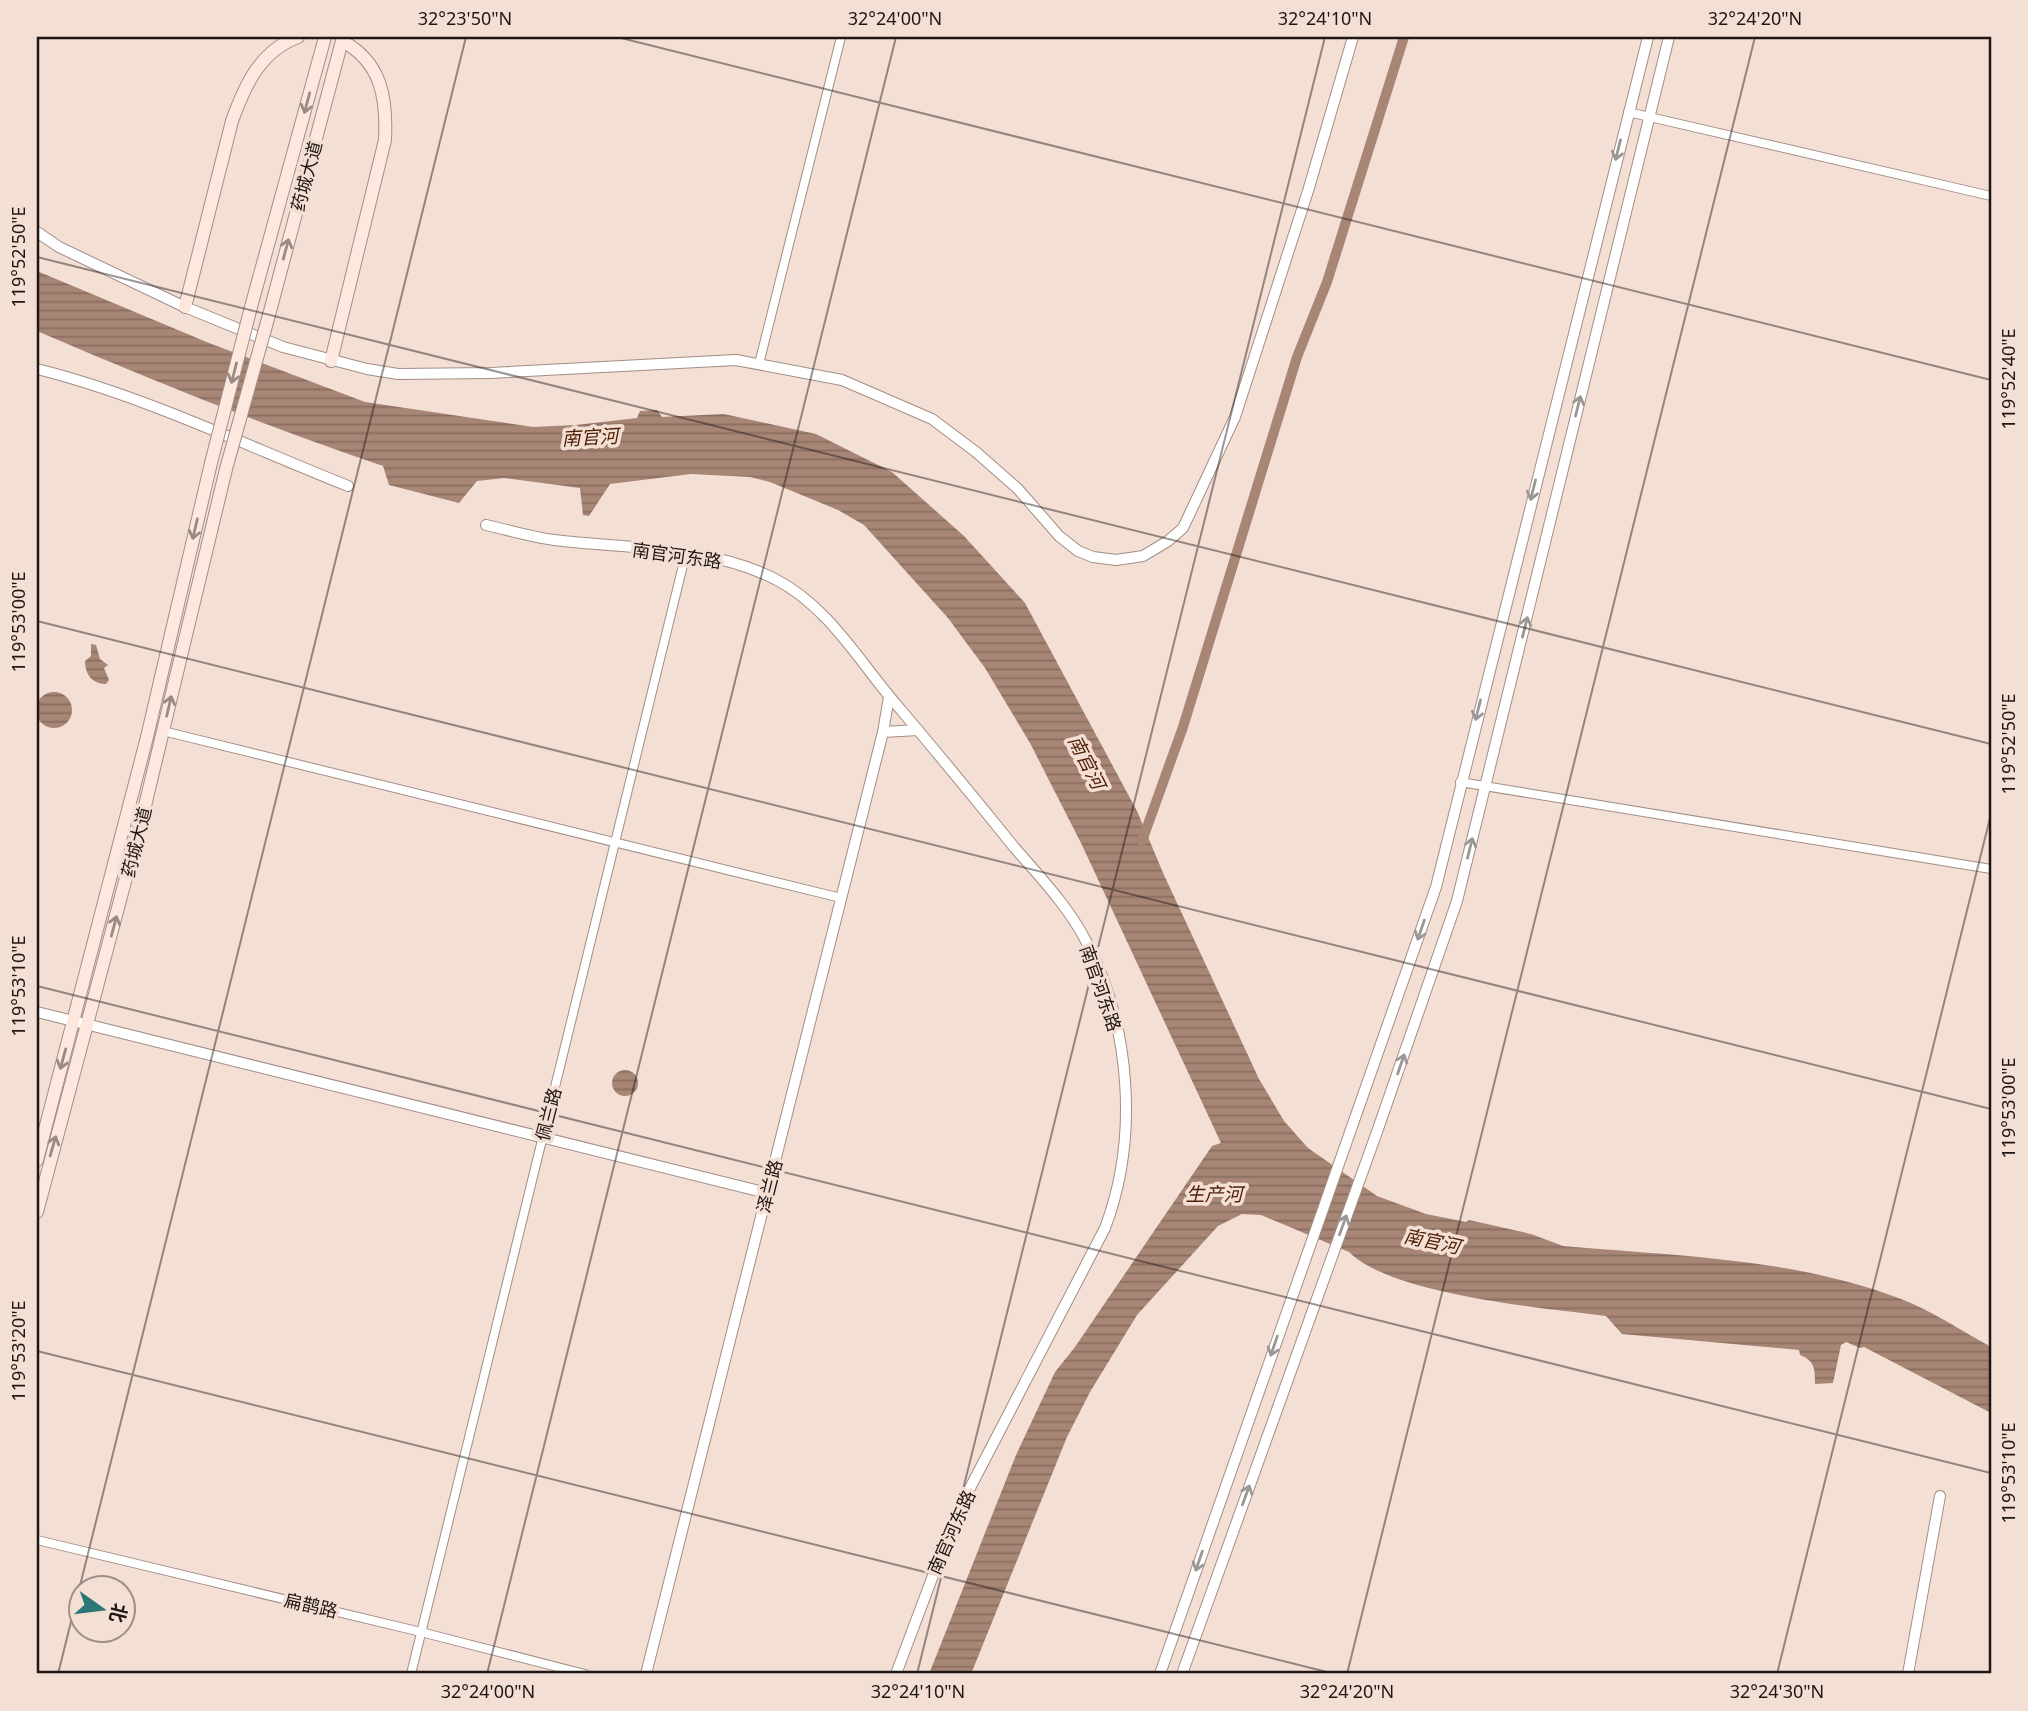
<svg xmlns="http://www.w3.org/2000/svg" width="2028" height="1711" font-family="'Noto Sans','Noto Sans SC',sans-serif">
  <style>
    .water { fill: url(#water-rules) }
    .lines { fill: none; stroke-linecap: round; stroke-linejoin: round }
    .canal { stroke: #a88676; stroke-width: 10 }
    .minor-casing { stroke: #a28e85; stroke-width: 10 }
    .tertiary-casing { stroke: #a28e85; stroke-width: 12 }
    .secondary-casing { stroke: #a28e85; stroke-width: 14 }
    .minor { stroke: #fff; stroke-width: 8 }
    .tertiary { stroke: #fff; stroke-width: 10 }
    .secondary { stroke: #fce8de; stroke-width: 12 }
    .secondary-bridge-casing { stroke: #a28e85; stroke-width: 14; stroke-linecap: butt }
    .secondary-bridge { stroke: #fce8de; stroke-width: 12 }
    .oneway { stroke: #998a83 }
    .oneway2 { stroke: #9a9795 }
    .ticks { fill: none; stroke: #1f1714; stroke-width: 2; stroke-opacity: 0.45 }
    .labels { text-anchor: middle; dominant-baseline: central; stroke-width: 7; stroke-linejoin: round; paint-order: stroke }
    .street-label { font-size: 18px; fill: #1f1714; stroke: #f4dfd4 }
    .water-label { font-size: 19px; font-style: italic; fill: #502208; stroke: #f4dfd4 }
    .neatline { fill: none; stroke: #1f1714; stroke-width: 2.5 }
    .ticks-label { font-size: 18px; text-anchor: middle; fill: #1f1714 }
  </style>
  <defs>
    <pattern id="water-rules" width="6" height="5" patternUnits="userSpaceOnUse" patternTransform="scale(1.75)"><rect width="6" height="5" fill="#a88676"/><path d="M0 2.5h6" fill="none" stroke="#886d60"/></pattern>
  </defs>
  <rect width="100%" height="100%" fill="#f4dfd4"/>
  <g class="water">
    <path d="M37 271 209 343 365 402 533 427 576 425 637 418 640 411 657 410 662 417 724 414 816 434 892 472 964 536 1025 603 1137 811 1164 875 1259 1079 1284 1121 1308 1148 1377 1196 1426 1214 1466 1222 1469 1220 1531 1234 1563 1246C1676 1256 1794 1258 1901 1299 1932 1311 1962 1331 1991 1347V1413L1864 1347 1860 1348 1846 1342 1841 1345 1833 1383 1815 1384C1815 1369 1815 1361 1800 1355L1799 1350 1622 1334 1606 1316C1544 1308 1392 1295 1349 1252L1261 1215 1242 1214 1218 1226 1137 1315 1090 1392 1067 1437 971 1674H929L1016 1455 1055 1372 1075 1347 1212 1146 1221 1143 1081 843 1030 743 985 668 948 618 864 525 838 510 770 482 750 477 691 474 610 484 589 516 583 515 580 488 504 478 477 481 459 503 389 485 383 466C265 426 151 380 37 331Z"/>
    <path d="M91 644 96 645 100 659 108 665 104 668 109 680 106 684C92 684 85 674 85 661L91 656Z"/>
    <circle cx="54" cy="710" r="18"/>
    <circle cx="625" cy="1083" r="13"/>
  </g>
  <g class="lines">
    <path class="canal" d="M1142 841 1183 727 1297 357 1327 282 1404 37"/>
    <g class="minor-casing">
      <g id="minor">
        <path d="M1628 112 1991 196"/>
        <path d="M759 364 841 37"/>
        <path d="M163 731 841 898"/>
        <path d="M1460 782 1991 869"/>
        <path d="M37 1540 421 1632 585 1674"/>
        <path d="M411 1674 686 553"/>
      </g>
    </g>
    <g class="tertiary-casing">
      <g id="tertiary">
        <path d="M37 232 59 247 185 307 283 347 367 369 398 374 491 373 736 360 842 380 932 419 976 452 1018 489 1059 536 1078 551 1093 557 1116 560 1143 556 1168 541 1183 528 1235 417 1308 191 1353 37"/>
        <path d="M37 369C142 395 247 446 348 486"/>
        <path d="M486 525C508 530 531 537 554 540 627 549 708 545 775 579 830 607 861 665 901 710 939 755 977 801 1014 847 1039 876 1068 906 1086 941 1131 1026 1139 1138 1105 1228L955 1517 896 1674"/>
        <path d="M883 732 918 730"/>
        <path d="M37 1012 767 1193"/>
        <path d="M646 1674 883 732 889 697"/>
        <path d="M1160 1674 1436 887 1648 37"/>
        <path d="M1182 1674 1378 1129 1457 901 1669 37"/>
        <path d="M1908 1674 1940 1496"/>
      </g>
    </g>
    <g class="secondary-casing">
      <g id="secondary">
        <path d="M185 307 232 121C245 85 260 51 298 37"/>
        <path d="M251 307 325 37"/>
        <path d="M269 315 343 37"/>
        <path d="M331 361 385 140C387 99 382 62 342 41"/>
        <path d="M37 1160 147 737 211 463"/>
        <path d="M37 1212 143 814 226 469"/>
      </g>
    </g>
    <use href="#minor" class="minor"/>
    <use href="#tertiary" class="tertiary"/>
    <use href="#secondary" class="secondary"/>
    <g class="secondary-bridge-casing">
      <g id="secondary-bridge">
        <path d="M211 463 251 307"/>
        <path d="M226 469 269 315"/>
      </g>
    </g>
    <use href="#secondary-bridge" class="secondary-bridge"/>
  </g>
  <defs><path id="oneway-shaft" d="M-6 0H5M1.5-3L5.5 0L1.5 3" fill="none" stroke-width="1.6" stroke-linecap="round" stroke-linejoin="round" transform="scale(1.75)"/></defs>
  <g class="oneway">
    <use href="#oneway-shaft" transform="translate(307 103) rotate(105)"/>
    <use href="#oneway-shaft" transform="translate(286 249) rotate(-75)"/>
    <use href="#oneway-shaft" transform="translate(234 373) rotate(104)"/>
    <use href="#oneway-shaft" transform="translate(195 529) rotate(103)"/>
    <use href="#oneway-shaft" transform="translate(169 706) rotate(-77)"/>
    <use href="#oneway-shaft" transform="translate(114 926) rotate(-75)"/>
    <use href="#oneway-shaft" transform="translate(63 1059) rotate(105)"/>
    <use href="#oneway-shaft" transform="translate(53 1146) rotate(-74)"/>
  </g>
  <g class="oneway2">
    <use href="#oneway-shaft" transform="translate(1618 150) rotate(104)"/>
    <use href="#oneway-shaft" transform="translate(1578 406) rotate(-76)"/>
    <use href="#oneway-shaft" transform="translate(1533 490) rotate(104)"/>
    <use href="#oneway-shaft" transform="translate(1525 627) rotate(-76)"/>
    <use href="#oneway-shaft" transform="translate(1478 710) rotate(104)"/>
    <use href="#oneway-shaft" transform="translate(1470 848) rotate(-76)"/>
    <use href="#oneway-shaft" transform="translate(1421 930) rotate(109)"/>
    <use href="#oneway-shaft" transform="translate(1401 1064) rotate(-71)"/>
    <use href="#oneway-shaft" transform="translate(1343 1225) rotate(-70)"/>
    <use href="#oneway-shaft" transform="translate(1274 1346) rotate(109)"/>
    <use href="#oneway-shaft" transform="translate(1246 1495) rotate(-70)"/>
    <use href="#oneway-shaft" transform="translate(1199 1561) rotate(109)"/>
  </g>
  <path class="ticks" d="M617 37 1991 380M37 257 1991 744M37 621 1991 1109M37 986 1991 1473M37 1351 1335 1674M58 1674 466 37M487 1674 896 37M917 1674 1325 37M1347 1674 1755 37M1777 1674 1991 814"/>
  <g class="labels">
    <g class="street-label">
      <text transform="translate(306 176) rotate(-75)">药城大道</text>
      <text transform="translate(677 555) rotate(8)">南官河东路</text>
      <text transform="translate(136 842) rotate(-76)">药城大道</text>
      <text transform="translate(1101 988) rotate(71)">南官河东路</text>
      <text transform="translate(548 1114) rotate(-76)">佩兰路</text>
      <text transform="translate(769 1186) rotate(-76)">泽兰路</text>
      <text transform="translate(951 1532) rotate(-66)">南官河东路</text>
      <text transform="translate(311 1605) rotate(13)">扁鹊路</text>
    </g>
    <g class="water-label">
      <text transform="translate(590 437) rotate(-3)">南官河</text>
      <text transform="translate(1087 762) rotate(63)">南官河</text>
      <text x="1214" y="1194">生产河</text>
      <text transform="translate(1432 1241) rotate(12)">南官河</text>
    </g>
  </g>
  <rect width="2028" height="1711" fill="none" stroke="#f4dfd4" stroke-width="77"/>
  <g transform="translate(102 1609) rotate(104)"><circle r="33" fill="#f4dfd4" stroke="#9f8f87" stroke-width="2"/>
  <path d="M0-5L12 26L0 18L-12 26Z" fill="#2e7778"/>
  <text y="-10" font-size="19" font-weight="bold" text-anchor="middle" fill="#1f1714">北</text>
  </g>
  <rect x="38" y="38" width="1952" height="1634" class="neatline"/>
  <g class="ticks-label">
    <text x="465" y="25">32°23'50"N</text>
    <text x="895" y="25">32°24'00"N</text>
    <text x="1325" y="25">32°24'10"N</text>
    <text x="1755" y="25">32°24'20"N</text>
    <text transform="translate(19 257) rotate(-90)" y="6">119°52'50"E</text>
    <text transform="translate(2009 379) rotate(-90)" y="6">119°52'40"E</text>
    <text transform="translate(19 622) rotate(-90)" y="6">119°53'00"E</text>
    <text transform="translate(2009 744) rotate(-90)" y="6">119°52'50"E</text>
    <text transform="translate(19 986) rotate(-90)" y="6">119°53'10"E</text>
    <text transform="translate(2009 1108) rotate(-90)" y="6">119°53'00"E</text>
    <text transform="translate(19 1351) rotate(-90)" y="6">119°53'20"E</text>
    <text transform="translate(2009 1473) rotate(-90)" y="6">119°53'10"E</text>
    <text x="488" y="1698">32°24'00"N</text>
    <text x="918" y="1698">32°24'10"N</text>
    <text x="1347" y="1698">32°24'20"N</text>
    <text x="1777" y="1698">32°24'30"N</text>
  </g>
</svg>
